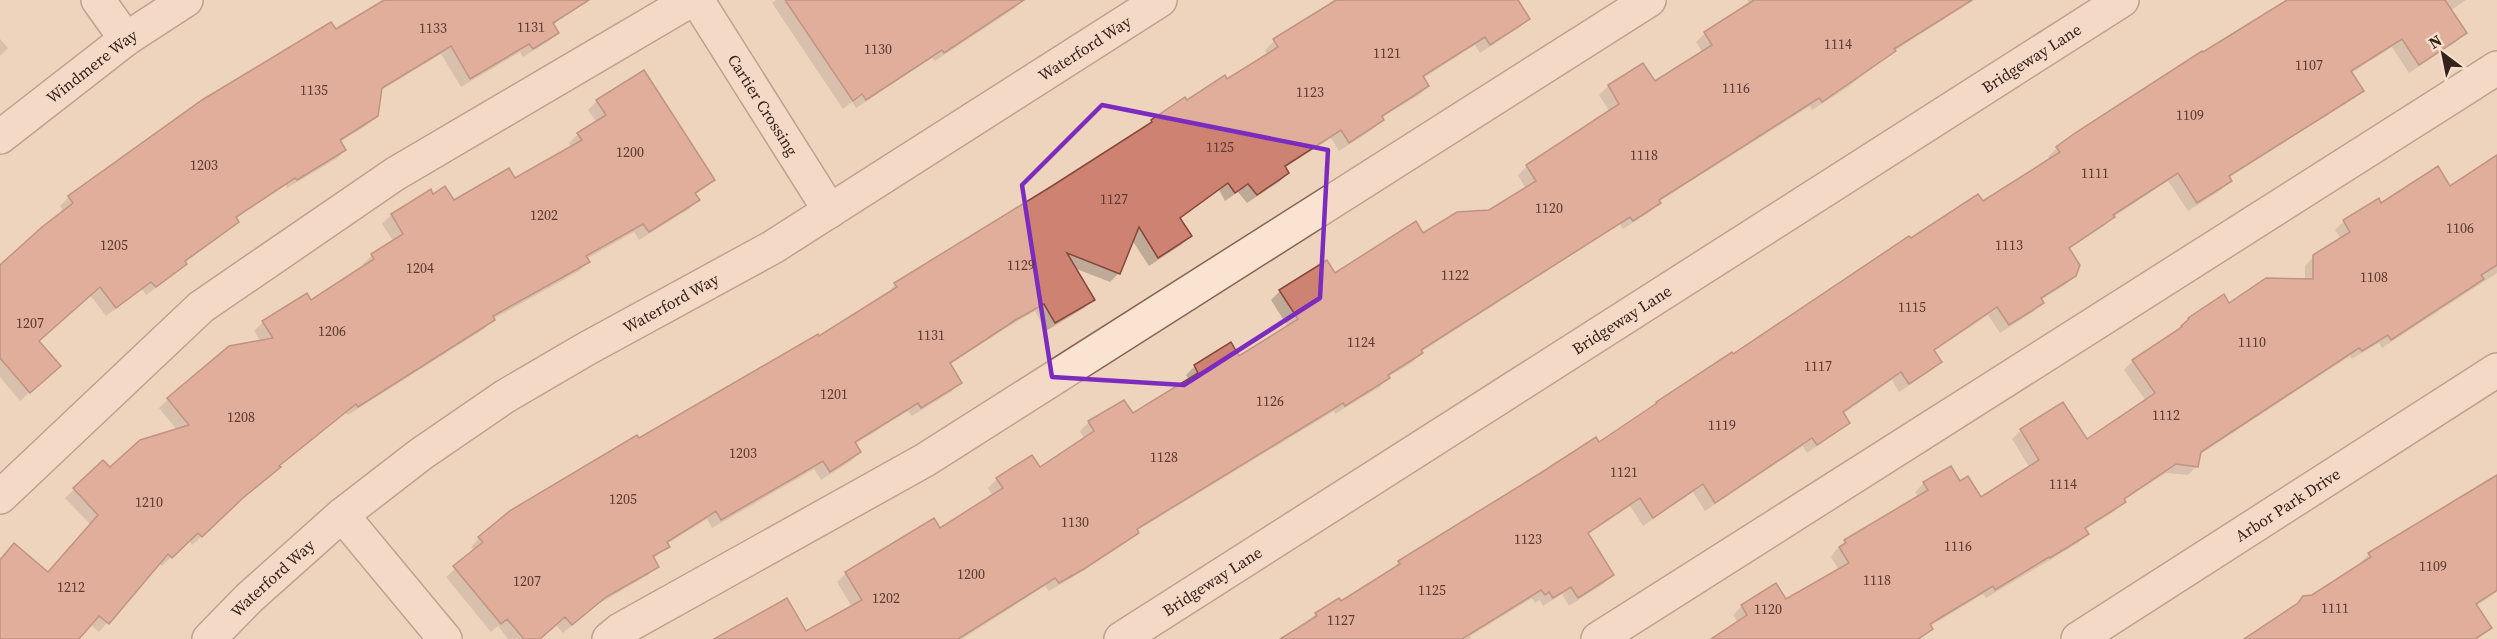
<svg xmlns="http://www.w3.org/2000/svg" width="2497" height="639" font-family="'Source Serif 4',serif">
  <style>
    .shadow { fill: #0003 }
    .building { fill: #ce8272; stroke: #87473b; stroke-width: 1.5 }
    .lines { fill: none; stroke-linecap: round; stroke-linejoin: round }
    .minor-casing { stroke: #876456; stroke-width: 36 }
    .minor { stroke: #fae3d1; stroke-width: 33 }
    .marked { fill: none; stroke: #7b2cbf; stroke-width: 4.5; stroke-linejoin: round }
    .labels { text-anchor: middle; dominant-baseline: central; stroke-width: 5; stroke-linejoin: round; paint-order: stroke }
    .number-label { font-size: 14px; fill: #5c3a31 }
    .street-label { font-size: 16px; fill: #36221b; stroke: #f6e0cd }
  </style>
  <rect width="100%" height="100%" fill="#efd4bd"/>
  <g class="shadow">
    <path d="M387 0H562L569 11 553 25 558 32 549 41 523 57 520 52 461 87 441 54 380 91 377 116 367 125 340 142 345 150 336 159 287 188 286 185 235 219 237 222 228 231 184 263 176 273 146 295 142 289 106 316 90 295 38 342 50 374 20 401 0 377V267L64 212 60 206 69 197Z"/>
    <path d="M776 0H1022L1015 8 935 61 932 58 856 108 852 102 843 109 772 3Z"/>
    <path d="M1340 0H1519L1529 18 1520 27 1480 53 1475 45 1423 78 1428 86 1419 95 1381 118 1373 129 1339 151 1331 138 1284 168 1288 173 1279 182 1247 203 1238 192 1225 201 1219 190 1179 219 1190 236 1181 245 1149 266 1132 240 1119 273 1110 282 1074 268 1093 299 1084 308 1046 331 1035 311 1006 328 949 365 960 383 951 392 912 416 908 411 855 444 860 452 851 461 821 480 814 469 712 528 707 519 667 544 668 546 653 559 657 567 648 575 595 606 563 633 556 625 539 639H508L498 626 491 632 446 577 474 551 471 547 479 538 638 440 819 338 887 294 895 284 1146 128 1152 122 1227 81 1268 55 1265 50 1274 41Z"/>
    <path d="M1747 0H1974L1894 51 1848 87 1812 110 1810 106 1658 202 1650 212 1623 229 1620 224 1421 352 1413 362 1388 377 1380 387 1335 414 1334 411 1136 531 1128 541 1073 577 1049 591 1045 586 962 639H717L805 633 852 607 837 582 846 573 939 530 993 496 988 488 997 479 1039 469 1084 439 1080 431 1089 422 1124 402 1132 416 1189 380 1186 375 1195 366 1230 344 1239 358 1288 327 1271 300 1280 291 1335 275 1423 235 1490 212 1526 189 1518 175 1527 166 1610 112 1599 95 1608 86 1643 65 1654 83 1703 53 1696 42 1705 33 1750 4Z"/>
    <path d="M2289 0H2466L2450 11 2465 33 2456 42 2409 73 2392 47 2351 73 2362 90 2353 99 2228 178 2230 181 2221 190 2188 211 2168 181 2112 218 2104 226 2068 250 2074 276 2065 285 2041 300 2042 303 2033 312 2000 333 1988 315 1933 352 1940 362 1931 371 1899 392 1892 380 1843 414 1848 422 1839 431 1807 453 1803 446 1705 511 1693 492 1643 526 1630 506 1587 535 1612 575 1603 584 1569 606 1562 594 1543 606 1540 600 1535 603 1532 598 1470 636 1471 639H1283L1316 614 1341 603 1390 571 1399 562 1540 475 1598 444 1657 403 1910 240 1982 203 2050 160 2048 157 2057 148Z"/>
    <path d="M0 39 8 48 0 56Z"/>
    <path d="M597 101 713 180 695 195 698 200 689 209 639 240 634 232 586 259 588 262 579 271 493 319 484 329 348 415 346 412 278 467 192 545 188 540 162 566 159 563 99 632 90 624 77 639H0V560L14 545 47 574 90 524 65 498 103 462 109 469 177 430 159 408 168 399 261 342 254 331 263 322 310 302 364 267 363 264 372 255 394 242 382 224 391 215 430 191 433 196 453 202 514 180 572 148 569 143 578 134 597 123 588 110Z"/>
    <path d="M2497 157V273L2382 348 2379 343 2352 359 2350 356 2199 455 2197 466 2188 475 2166 473 2123 501 2115 511 2084 530 2087 534 2078 543 1986 598 1983 594 1930 626 1931 629 1921 639H1714L1738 623 1733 615 1742 606 1785 601 1839 570 1831 557 1836 550 1845 541 1919 497 1915 492 1924 483H1959L1980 499 2030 468 2012 439 2021 430 2063 404 2086 441 2146 401 2124 370 2133 361 2175 333 2189 319 2305 280V266L2314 256 2341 240 2335 230 2344 221 2381 205 2450 188Z"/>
    <path d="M2497 478V592L2476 606 2490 628 2478 639H2244L2361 565 2360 563 2369 554Z"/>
  </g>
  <g class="building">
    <path d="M384 0H589L553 23 559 33 533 49 529 44 470 79 451 46 382 88 378 116 340 140 346 150 297 180 295 178 236 217 239 222 185 261 187 264 156 287 151 282 116 308 100 287 39 341 61 366 30 393 0 358V265L42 227 73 203 68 196 202 100 331 22 336 29Z"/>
    <path d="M785 0H1024L944 53 942 50 866 100 862 94 853 101Z"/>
    <path d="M1336 0H1518L1530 19 1490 45 1485 37 1423 76 1429 86 1382 116 1384 120 1349 143 1341 130 1285 166 1289 173 1257 195 1248 184 1235 193 1228 183 1180 218 1192 236 1158 258 1139 227 1120 274 1067 253 1095 300 1055 323 1044 304 1017 319 950 363 962 383 921 408 918 403 855 442 861 452 830 472 823 461 721 520 716 511 667 542 670 547 653 556 659 567 606 597 572 625 565 617 540 639H524L507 619 501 624 453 566 483 542 478 537 511 510 637 435 639 438 818 334 819 336 897 287 894 283 1052 186 1152 122 1151 120 1185 97 1187 100 1225 75 1227 79 1278 47 1273 39Z"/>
    <path d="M1754 0H1972L1894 49 1896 51 1822 102 1819 98 1659 200 1661 203 1633 221 1630 217 1421 350 1423 353 1388 375 1390 378 1345 406 1343 403 1137 529 1139 533 1084 569 1059 583 1055 578 958 639H714L787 598 806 631 862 600 845 572 934 518 940 528 1003 488 996 478 1032 455 1040 467 1094 431 1088 421 1124 400 1133 413 1198 373 1194 365 1231 342 1239 356 1298 319 1279 290 1327 260 1335 273 1416 221 1423 233 1457 212 1489 210 1536 181 1526 165 1619 104 1608 85 1643 63 1655 81 1712 45 1704 32Z"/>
    <path d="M2287 0H2445L2467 33 2419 65 2402 39 2351 71 2364 91 2229 176 2232 181 2197 203 2178 173 2113 215 2115 217 2069 248 2080 265 2076 276 2041 298 2044 303 2009 325 1997 307 1934 350 1942 362 1909 384 1901 372 1843 412 1850 423 1817 445 1812 438 1715 503 1703 484 1653 518 1640 498 1588 533 1614 575 1578 598 1571 587 1553 598 1549 592 1545 595 1541 590 1462 639H1280L1317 616 1315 613 1339 598 1341 601 1400 564 1398 561 1539 474 1596 437 1599 442 1657 403 1656 402 1732 352 1733 354 1909 236 1911 238 1978 194 1983 201 2060 152 2056 147 2075 133 2202 51 2203 52Z"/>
    <path d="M644 70 715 180 695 193 700 200 649 232 643 224 586 256 590 262 493 316 495 320 358 407 356 404 279 466 281 467 243 498 202 537 198 533 172 558 168 554 109 624 99 616 79 639H0V560L14 543 48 572 98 515 73 488 103 460 110 467 140 440 189 425 167 398 229 346 273 338 262 321 307 293 311 300 374 259 371 254 403 234 391 214 431 189 433 194 445 186 454 200 509 168 515 178 582 140 577 133 606 115 596 100Z"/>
    <path d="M2497 155V265L2481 275 2484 279 2391 340 2388 335 2362 351 2359 348 2201 452 2198 467 2176 464 2124 499 2126 502 2085 528 2089 534 2050 558 2049 557 1995 590 1993 586 1930 624 1933 629 1918 639H1711L1747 615 1741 605 1776 583 1786 599 1849 563 1839 547 1846 543 1844 540 1928 490 1923 482 1951 466 1960 481 1968 476 1981 497 2039 460 2020 429 2063 402 2087 439 2155 393 2132 360 2182 327 2181 326 2189 319 2188 318 2224 294 2229 303 2266 278 2313 279V255L2350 232 2343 220 2379 198 2381 203 2438 166 2450 186Z"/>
    <path d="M2497 475V590L2476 604 2492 628 2475 639H2244L2298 603 2303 596 2312 595 2371 557 2368 553Z"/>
  </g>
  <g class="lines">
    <g class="minor-casing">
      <g id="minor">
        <path d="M98 0 126 39"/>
        <path id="s1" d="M697 0 830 211"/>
        <path id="s2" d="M0 137 126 39 186 0"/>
        <path d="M0 497 201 307 395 174 691 0"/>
        <path d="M342 515 445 639"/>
        <path id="s3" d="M209 639 249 598 342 515 421 454 504 397 586 349 773 247 1160 0"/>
        <path d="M609 639 620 630 925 460 1649 0"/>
        <path id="s4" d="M1121 639 2122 0"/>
        <path d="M1598 639 2497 68"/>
        <path id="s5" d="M2078 639 2497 370"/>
      </g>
    </g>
    <use href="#minor" class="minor"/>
  </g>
  <path d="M0 0H2497V639H0ZM1102 105 1328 150 1320 298 1184 385 1052 377 1022 185Z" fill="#efd4bd" fill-opacity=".55" fill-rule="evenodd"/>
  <path class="marked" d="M1102 105 1328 150 1320 298 1184 385 1052 377 1022 185Z"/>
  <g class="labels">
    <g class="number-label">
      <text x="531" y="27">1131</text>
      <text x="433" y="28">1133</text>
      <text x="1838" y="44">1114</text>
      <text x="878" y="49">1130</text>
      <text x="1387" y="53">1121</text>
      <text x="2309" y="65">1107</text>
      <text x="1736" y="88">1116</text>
      <text x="314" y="90">1135</text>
      <text x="1310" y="92">1123</text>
      <text x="2190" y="115">1109</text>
      <text x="1220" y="147">1125</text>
      <text x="630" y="152">1200</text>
      <text x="1644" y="155">1118</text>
      <text x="204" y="165">1203</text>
      <text x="2095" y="173">1111</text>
      <text x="1114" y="199">1127</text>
      <text x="1549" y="208">1120</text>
      <text x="544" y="215">1202</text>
      <text x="2460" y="228">1106</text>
      <text x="114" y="245">1205</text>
      <text x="2009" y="245">1113</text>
      <text x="1021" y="265">1129</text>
      <text x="420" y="268">1204</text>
      <text x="1455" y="275">1122</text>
      <text x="2374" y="277">1108</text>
      <text x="1912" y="307">1115</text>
      <text x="30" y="323">1207</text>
      <text x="332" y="331">1206</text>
      <text x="931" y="335">1131</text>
      <text x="1361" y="342">1124</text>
      <text x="2252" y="342">1110</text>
      <text x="1818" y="366">1117</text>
      <text x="834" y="394">1201</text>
      <text x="1270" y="401">1126</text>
      <text x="2166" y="415">1112</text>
      <text x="241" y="417">1208</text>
      <text x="1722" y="425">1119</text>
      <text x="743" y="453">1203</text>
      <text x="1164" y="457">1128</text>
      <text x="1624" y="472">1121</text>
      <text x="2063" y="484">1114</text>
      <text x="623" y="499">1205</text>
      <text x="149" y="502">1210</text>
      <text x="1075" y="522">1130</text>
      <text x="1528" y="539">1123</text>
      <text x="1958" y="546">1116</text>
      <text x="2433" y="566">1109</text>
      <text x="971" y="574">1200</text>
      <text x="1877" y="580">1118</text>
      <text x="527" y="581">1207</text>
      <text x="71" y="587">1212</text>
      <text x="1432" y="590">1125</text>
      <text x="886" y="598">1202</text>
      <text x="2335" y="608">1111</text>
      <text x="1768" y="609">1120</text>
      <text x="1341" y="620">1127</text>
    </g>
    <g class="street-label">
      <text stroke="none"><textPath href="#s3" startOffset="1060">Waterford Way</textPath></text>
      <text stroke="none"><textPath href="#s4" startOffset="1080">Bridgeway Lane</textPath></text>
      <text stroke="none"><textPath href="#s2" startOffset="116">Windmere Way</textPath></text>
      <text stroke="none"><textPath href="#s1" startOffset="124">Cartier Crossing</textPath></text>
      <text stroke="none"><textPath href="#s3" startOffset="574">Waterford Way</textPath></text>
      <text stroke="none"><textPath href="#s4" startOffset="594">Bridgeway Lane</textPath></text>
      <text stroke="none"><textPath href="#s5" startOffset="249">Arbor Park Drive</textPath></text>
      <text stroke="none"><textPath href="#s3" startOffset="88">Waterford Way</textPath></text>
      <text stroke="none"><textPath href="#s4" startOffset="108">Bridgeway Lane</textPath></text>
    </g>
  </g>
  <g transform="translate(2443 54) rotate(328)" stroke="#f6e0cd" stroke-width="4.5" paint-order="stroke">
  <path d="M0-4.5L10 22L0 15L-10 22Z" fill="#36221b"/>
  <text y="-9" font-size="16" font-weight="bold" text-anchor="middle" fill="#36221b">N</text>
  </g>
</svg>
